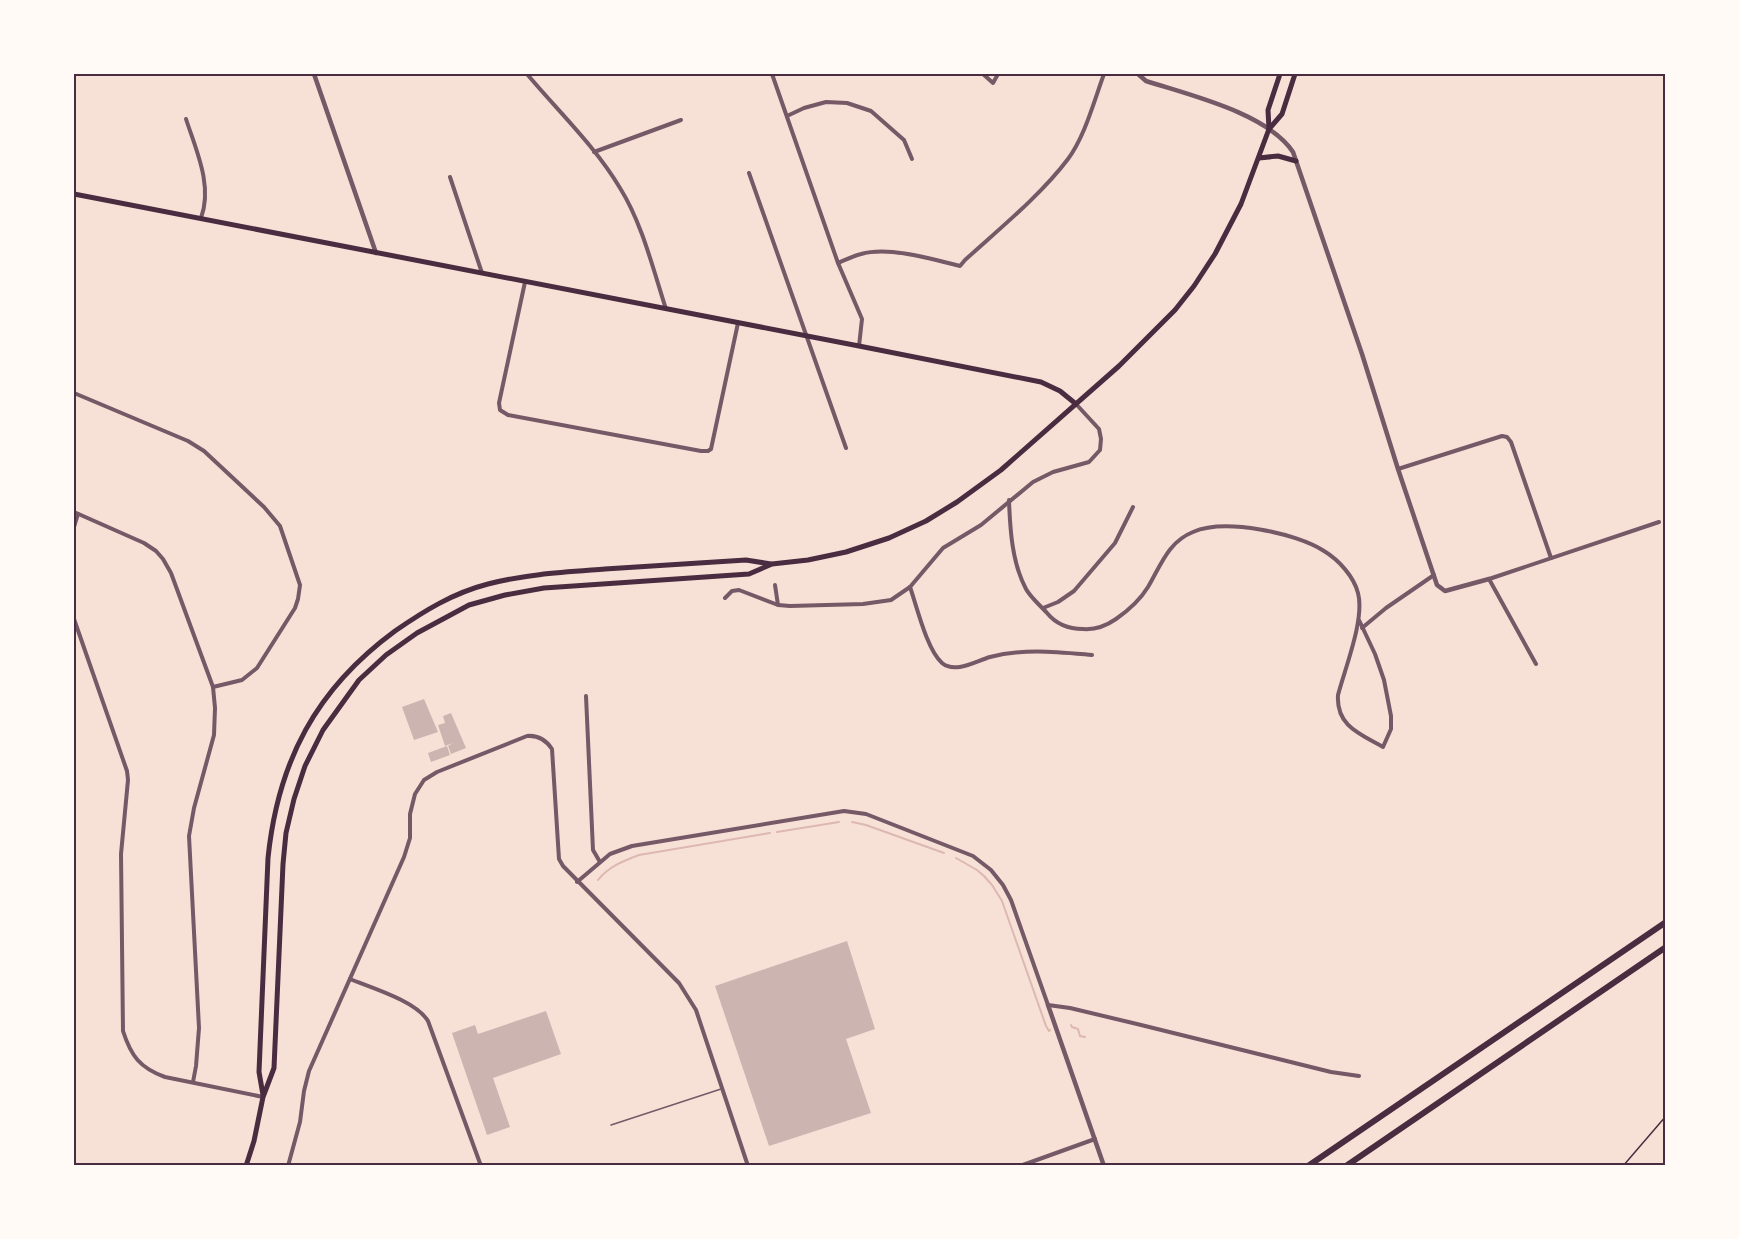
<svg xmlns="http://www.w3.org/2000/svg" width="1739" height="1239" font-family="'Titillium Web',sans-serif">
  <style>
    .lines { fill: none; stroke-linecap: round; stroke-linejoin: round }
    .stream { stroke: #dcb8b0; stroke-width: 2 }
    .building { fill: #ccb4b1 }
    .path { stroke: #4a2c40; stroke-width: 1.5 }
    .service { stroke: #755966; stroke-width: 1.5 }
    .minor { stroke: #755966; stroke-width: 4 }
    .tertiary { stroke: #755966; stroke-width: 4.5 }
    .secondary { stroke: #4a2c40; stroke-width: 5 }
    .primary { stroke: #4a2c40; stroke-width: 5 }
    .trunk { stroke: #4a2c40; stroke-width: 6 }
    .neatline { fill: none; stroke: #4a2c40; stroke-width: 2 }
  </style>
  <rect width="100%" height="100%" fill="#f7e1d7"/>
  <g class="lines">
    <g class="stream">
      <path d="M852 822 866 825 944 853"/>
      <path d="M777 832 839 822"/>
      <path d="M956 858 977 870 984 876 992 885 1002 901 1046 1026 1049 1031 1050 1030"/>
      <path d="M598 880C608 867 623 861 639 855L770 833"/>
      <path d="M1071 1025 1072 1027 1078 1029 1080 1036 1085 1037"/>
    </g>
  </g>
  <g class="building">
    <path d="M424 699 438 732 414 740 402 707Z"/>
    <path d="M451 713 466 748 451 754 448 746 453 743 445 746 438 725 445 723 443 716Z"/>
    <path d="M447 746 450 755 431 762 428 753Z"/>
    <path d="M847 941 875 1029 846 1039 871 1113 769 1146 715 986Z"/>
    <path d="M546 1011 561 1054 493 1078 510 1127 487 1135 452 1033 475 1025 478 1034Z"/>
  </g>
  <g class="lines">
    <path class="path" d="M1623 1166 1666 1116"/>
    <path class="service" d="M611 1125 721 1089"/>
    <g class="minor">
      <path d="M527 74C558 111 595 146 620 188 642 223 653 269 666 309"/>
      <path d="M772 74 838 263 862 319 859 346"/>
      <path d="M983 74 993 83 998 74"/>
      <path d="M787 116 804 108 826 102 847 103 871 111 904 140 912 159"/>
      <path d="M186 119C196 150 213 186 201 218"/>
      <path d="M594 152 681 120"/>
      <path d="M749 173 846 448"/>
      <path d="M450 177 482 273"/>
      <path d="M838 263C845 260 853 256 861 254 889 246 932 259 960 266L965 260C998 230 1041 195 1068 159 1085 136 1094 101 1104 74"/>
      <path d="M525 282 499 403 500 410 508 415 701 451H708L711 449 738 323"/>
      <path d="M74 393 188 441 204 451 264 507 280 526 300 585 298 599 295 608 257 668 242 680 213 687"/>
      <path d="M1398 469 1502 436 1507 437 1511 442 1551 558"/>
      <path d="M1009 500C1010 529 1012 563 1026 589 1031 598 1040 605 1047 613 1056 624 1069 629 1083 629 1096 630 1106 626 1116 619 1129 610 1140 600 1148 587 1161 565 1168 542 1193 532 1225 518 1296 533 1324 551 1339 560 1354 577 1358 593 1365 619 1345 668 1338 695 1336 726 1360 734 1383 747L1391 729V716L1384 680 1375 654 1359 620"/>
      <path d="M74 512 144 543 156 551 163 559 171 573 213 687 215 708 214 735 194 808 189 836 199 1028 196 1066 193 1082"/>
      <path d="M74 527 78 514"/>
      <path d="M775 585 778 605"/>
      <path d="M910 587C917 607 927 650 942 663 955 674 976 661 990 657 1024 648 1058 652 1092 655"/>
      <path d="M725 598 732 591 739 590 778 605 790 606 863 604 891 600 910 587 943 548 981 525 1033 482 1053 472 1089 462 1100 450 1101 439 1099 429 1076 404"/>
      <path d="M1043 608 1058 602 1074 591 1115 543 1133 507"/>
      <path d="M74 619 127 771 128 780 121 854 123 1031C131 1056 140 1068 165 1077L263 1097"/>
      <path d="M1362 628 1386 608 1434 575"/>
      <path d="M1536 664 1489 579 1659 522"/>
      <path d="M586 696 593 850 600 862"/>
      <path d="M577 882 610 854 632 846 844 811 866 814 973 856 991 870 1003 885 1011 900 1048 1005 1070 1008 1137 1024 1331 1072 1359 1076"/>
      <path d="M350 979C372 988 416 1001 428 1021L481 1166"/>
      <path d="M288 1166 300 1122 304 1091 309 1071 404 857 410 838V814L415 794 424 780 437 772 527 736C538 735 546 740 552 749L559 859 563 866 679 983 696 1010 748 1166"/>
      <path d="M1020 1166 1095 1139"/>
    </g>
    <g class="tertiary">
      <path d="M314 74 376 253"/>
      <path d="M1138 74 1146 81C1189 95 1267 113 1293 152L1362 354 1398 469 1437 585 1445 591 1489 579"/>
      <path d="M1048 1005 1104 1166"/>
    </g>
    <path class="secondary" d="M74 194 859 346 1041 382 1060 391 1076 404"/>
    <g class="primary">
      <path d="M1269 129 1268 110 1280 74"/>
      <path d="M1259 158 1278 156 1296 161"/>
      <path d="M263 1095 259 1072 268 858C278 761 316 689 395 631 424 611 453 593 488 584 526 574 566 572 605 569 652 566 699 563 746 560L771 564"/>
      <path d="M246 1166 254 1141 263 1097 274 1068 283 864 286 833 294 799 305 766 323 730 359 680 386 655 417 633 469 605 505 595 544 588 749 574 772 564 808 560 846 552 889 538 926 521 957 502 1001 470 1119 366 1175 310 1194 286 1215 254 1241 204 1269 129 1282 114 1295 74"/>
    </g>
    <g class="trunk">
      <path d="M1308 1166 1666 922"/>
      <path d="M1346 1166 1666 947"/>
    </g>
  </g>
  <rect width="1739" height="1239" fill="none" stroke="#fffaf5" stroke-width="150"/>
  <rect x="75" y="75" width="1589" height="1089" class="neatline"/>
</svg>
